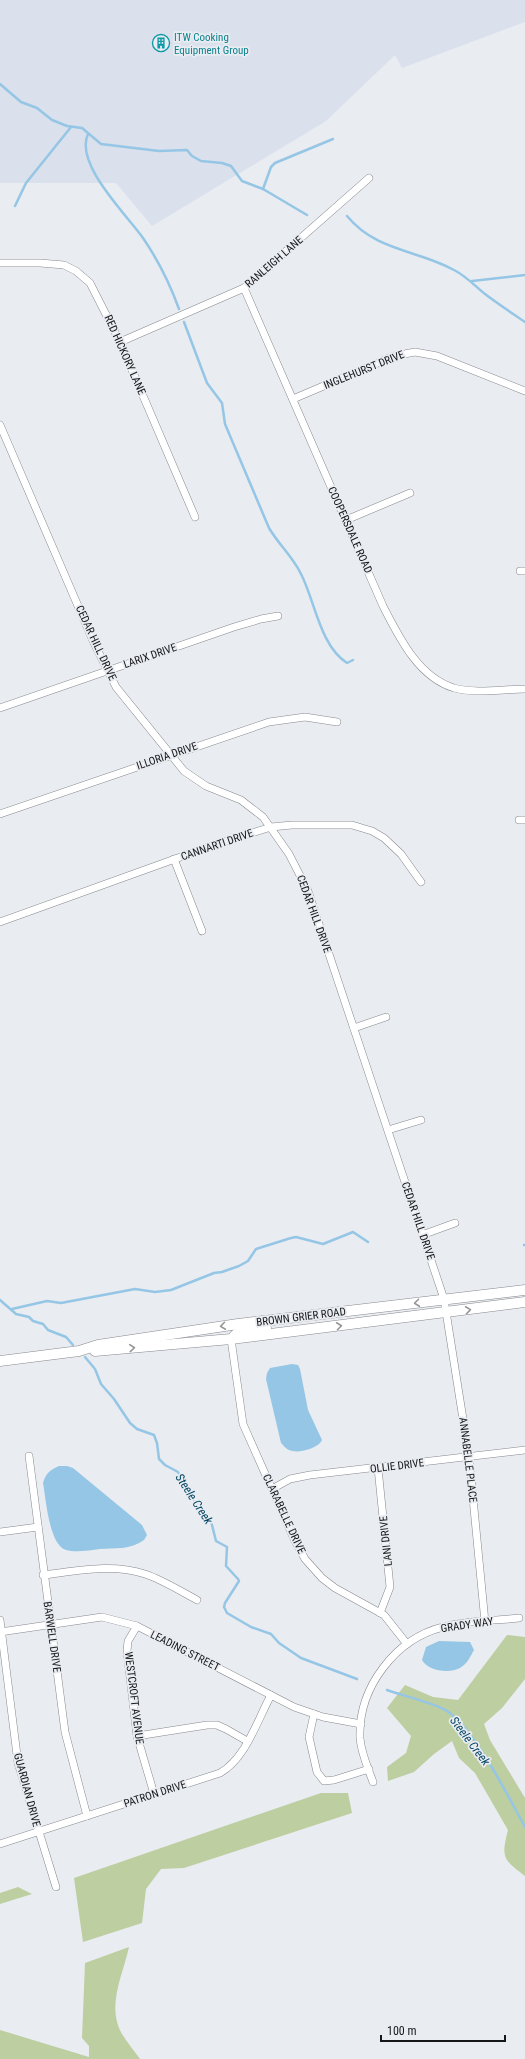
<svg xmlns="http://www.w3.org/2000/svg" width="525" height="2059" font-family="'Roboto Condensed',sans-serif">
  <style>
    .built { fill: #dae0ec }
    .green { fill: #bdcea0 }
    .water { fill: #95c6e5 }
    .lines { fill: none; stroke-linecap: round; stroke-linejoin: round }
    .stream { stroke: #95c6e5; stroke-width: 2.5 }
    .minor-casing { stroke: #86888d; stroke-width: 8 }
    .secondary-casing { stroke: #86888d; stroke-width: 11 }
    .minor { stroke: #fff; stroke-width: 7 }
    .secondary { stroke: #fff; stroke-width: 10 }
    .oneway { stroke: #969697 }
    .labels { text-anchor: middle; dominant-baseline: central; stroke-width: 3.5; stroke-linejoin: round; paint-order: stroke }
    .culture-label { font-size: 11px; fill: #0d838f; stroke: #e9ecf1; text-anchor: start }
    .street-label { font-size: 11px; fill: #151618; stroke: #e9ecf1 }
    .water-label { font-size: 12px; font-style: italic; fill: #044564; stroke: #e9ecf1 }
  </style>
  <rect width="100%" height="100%" fill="#e9ecf1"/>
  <path class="built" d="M0 0H525V22L402 68 395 55 326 121 152 226 116 183H0Z"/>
  <g class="green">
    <path d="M507 1635 525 1637V1679L502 1708 484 1724 490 1740 525 1798V1876C503 1859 501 1858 508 1830L475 1773 459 1758 452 1741 434 1754 414 1772 388 1781 387 1767 406 1753 411 1736 387 1708 405 1685 433 1697 458 1700Z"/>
    <path d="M321 1793H348L352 1813 184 1868 161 1869 146 1889 142 1923 83 1942 74 1878Z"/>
    <path d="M18 1887 32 1894 0 1904V1893Z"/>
    <path d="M129 1947C123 1975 106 2006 122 2034 127 2042 134 2051 140 2059H0V2030L89 2057V2046L82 2038 85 1963Z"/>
  </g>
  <g class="water">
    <path d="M292 1364 298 1365 300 1369 308 1410 322 1440C318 1449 297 1454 289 1450 286 1449 283 1445 281 1443L266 1379 267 1373 270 1368Z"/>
    <path d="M59 1466H67L73 1468 142 1525 147 1535 144 1540C130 1550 115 1548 100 1549 90 1550 76 1553 66 1550 49 1545 46 1499 43 1483 46 1473 50 1470 59 1466Z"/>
    <path d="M439 1641 470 1642 474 1650C470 1657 467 1664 460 1668 449 1674 428 1671 422 1660L426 1647Z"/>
  </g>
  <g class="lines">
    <g class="stream">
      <path d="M0 84 21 102 37 108 52 120 67 126 82 128 101 144 159 151 187 150 192 156 201 161 222 163 231 166 242 181 263 189 307 215"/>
      <path d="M88 134C74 164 127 215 143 238 158 260 170 284 179 309"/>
      <path d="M263 189 271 167 275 163 333 139"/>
      <path d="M15 206 26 183 71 127"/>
      <path d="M347 216C377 252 416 249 454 270 466 276 475 286 485 294 498 304 512 313 525 322"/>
      <path d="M472 281 525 275"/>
      <path d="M184 322 207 383 222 403 225 424 269 528C279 545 293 557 301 574 315 601 320 646 347 663L353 660"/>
      <path d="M524 1245H525"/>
      <path d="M0 1300 16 1314 29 1317 33 1321 43 1324 48 1330 66 1337 73 1345"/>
      <path d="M12 1309 47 1301 61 1303 135 1289 155 1292 171 1290 214 1273 222 1272 239 1266 248 1261 256 1249 291 1238 296 1237 323 1244 353 1232 368 1242"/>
      <path d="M85 1357 95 1369 101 1384 114 1399 130 1423 137 1429 154 1435 157 1443 159 1459 165 1465 178 1472 201 1513 211 1521 216 1541 227 1547 226 1566 238 1579 239 1581 225 1603 224 1607 227 1613 251 1627 271 1634 279 1643 301 1658 357 1679"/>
      <path d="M387 1690C401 1695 437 1704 447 1711 475 1730 508 1796 525 1827"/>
    </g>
    <g class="minor-casing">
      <g id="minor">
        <path d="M0 263H40L64 265 76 271 90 283 120 342 195 517"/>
        <path d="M244 288 383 606C399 637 418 677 454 688 476 694 503 689 525 689"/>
        <path d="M120 342 244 288 369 178"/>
        <path d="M293 399 394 356 415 352 437 356 525 391"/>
        <path d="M0 425 94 643 116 687 184 771 206 786 241 800 263 817 289 854 308 891 444 1299 469 1457 485 1622"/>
        <path d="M346 520 410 493"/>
        <path d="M520 571H525"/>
        <path d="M0 708 234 627 261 619 278 616"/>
        <path d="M0 814 269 722 305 717 337 722"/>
        <path d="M519 820H525"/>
        <path d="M174 859 202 931"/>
        <path d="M0 922 211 846 271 827 292 825H352L372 831 384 838 401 854 421 882"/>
        <path d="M354 1028 386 1017"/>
        <path d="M388 1130 421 1120"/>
        <path d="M422 1235 455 1223"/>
        <path d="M231 1339 243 1424 295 1541 305 1559 322 1578 335 1588 384 1615 407 1644"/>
        <path d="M29 1456 65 1732 87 1816"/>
        <path d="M378 1468 390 1587 380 1613"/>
        <path d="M272 1489 290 1479 310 1475 525 1450"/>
        <path d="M0 1532 38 1527"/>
        <path d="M43 1575C77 1571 112 1563 145 1574 163 1580 180 1591 197 1600"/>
        <path d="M0 1620 18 1763 56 1887"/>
        <path d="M137 1626 128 1641 127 1651 137 1736 154 1794"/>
        <path d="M0 1632 102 1617 137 1626 294 1707 323 1717 361 1724"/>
        <path d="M314 1714 309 1737 317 1772 324 1781 334 1780 369 1769"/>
        <path d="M137 1736 207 1725H217L226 1729 247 1741"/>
        <path d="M373 1782C368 1768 361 1753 360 1738 358 1688 395 1639 443 1627 467 1620 494 1621 519 1618"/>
        <path d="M0 1844 220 1773C246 1758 257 1721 271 1695"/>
      </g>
    </g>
    <g class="secondary-casing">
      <g id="secondary">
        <path d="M234 1336C240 1328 257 1329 266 1328"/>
        <path d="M95 1351 231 1339 525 1302"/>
        <path d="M0 1361 79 1351 98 1345 238 1324 525 1290"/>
      </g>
    </g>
    <use href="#minor" class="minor"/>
    <use href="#secondary" class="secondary"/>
  </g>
  <defs><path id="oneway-chevron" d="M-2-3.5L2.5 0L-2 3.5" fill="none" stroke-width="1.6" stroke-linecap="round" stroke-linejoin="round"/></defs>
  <g class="oneway">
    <use href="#oneway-chevron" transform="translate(417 1303) rotate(173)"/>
    <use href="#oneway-chevron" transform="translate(468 1310) rotate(-8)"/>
    <use href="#oneway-chevron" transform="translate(223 1326) rotate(172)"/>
    <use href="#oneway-chevron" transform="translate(339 1326) rotate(-7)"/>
    <use href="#oneway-chevron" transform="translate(132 1348) rotate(-5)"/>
  </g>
  <defs>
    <g id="building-ring" transform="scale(0.9)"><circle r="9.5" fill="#e9ecf1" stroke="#0f9aa8" stroke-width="1.5"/><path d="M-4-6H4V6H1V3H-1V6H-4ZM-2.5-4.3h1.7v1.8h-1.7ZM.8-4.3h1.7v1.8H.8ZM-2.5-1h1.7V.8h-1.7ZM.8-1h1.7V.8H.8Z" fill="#0f9aa8"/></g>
  </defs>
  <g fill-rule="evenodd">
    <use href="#building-ring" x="161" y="43"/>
  </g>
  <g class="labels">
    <g class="culture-label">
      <text x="174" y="37">ITW Cooking<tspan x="174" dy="13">Equipment Group</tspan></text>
    </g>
    <g class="street-label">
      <text transform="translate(274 262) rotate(-41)">RANLEIGH LANE</text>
      <text transform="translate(125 355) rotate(66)">RED HICKORY LANE</text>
      <text transform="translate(364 370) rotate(-22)">INGLEHURST DRIVE</text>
      <text transform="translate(350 530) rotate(66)">COOPERSDALE ROAD</text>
      <text transform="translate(96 643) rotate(65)">CEDAR HILL DRIVE</text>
      <text transform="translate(150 656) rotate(-19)">LARIX DRIVE</text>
      <text transform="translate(167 756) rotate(-19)">ILLORIA DRIVE</text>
      <text transform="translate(217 845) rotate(-19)">CANNARTI DRIVE</text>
      <text transform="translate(314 914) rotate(70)">CEDAR HILL DRIVE</text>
      <text transform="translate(418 1221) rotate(71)">CEDAR HILL DRIVE</text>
      <text transform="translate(301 1317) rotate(-7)">BROWN GRIER ROAD</text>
      <text transform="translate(468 1460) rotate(83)">ANNABELLE PLACE</text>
      <text transform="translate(397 1466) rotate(-7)">OLLIE DRIVE</text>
      <text transform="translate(284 1514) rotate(65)">CLARABELLE DRIVE</text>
      <text transform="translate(386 1541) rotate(-96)">LANI DRIVE</text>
      <text transform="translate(467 1625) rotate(-8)">GRADY WAY</text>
      <text transform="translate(52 1637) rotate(82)">BARWELL DRIVE</text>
      <text transform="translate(185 1651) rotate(27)">LEADING STREET</text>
      <text transform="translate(134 1698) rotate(83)">WESTCROFT AVENUE</text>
      <text transform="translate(27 1790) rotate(75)">GUARDIAN DRIVE</text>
      <text transform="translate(155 1794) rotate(-18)">PATRON DRIVE</text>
    </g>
    <g class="water-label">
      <text transform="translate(194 1499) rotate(57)">Steele Creek</text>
      <text transform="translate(470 1741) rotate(53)">Steele Creek</text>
    </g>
  </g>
  <path d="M381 2035v6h124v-6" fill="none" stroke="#151618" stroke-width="2"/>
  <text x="387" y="2035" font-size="12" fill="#151618" stroke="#e9ecf1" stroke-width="3" paint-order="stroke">100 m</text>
</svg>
